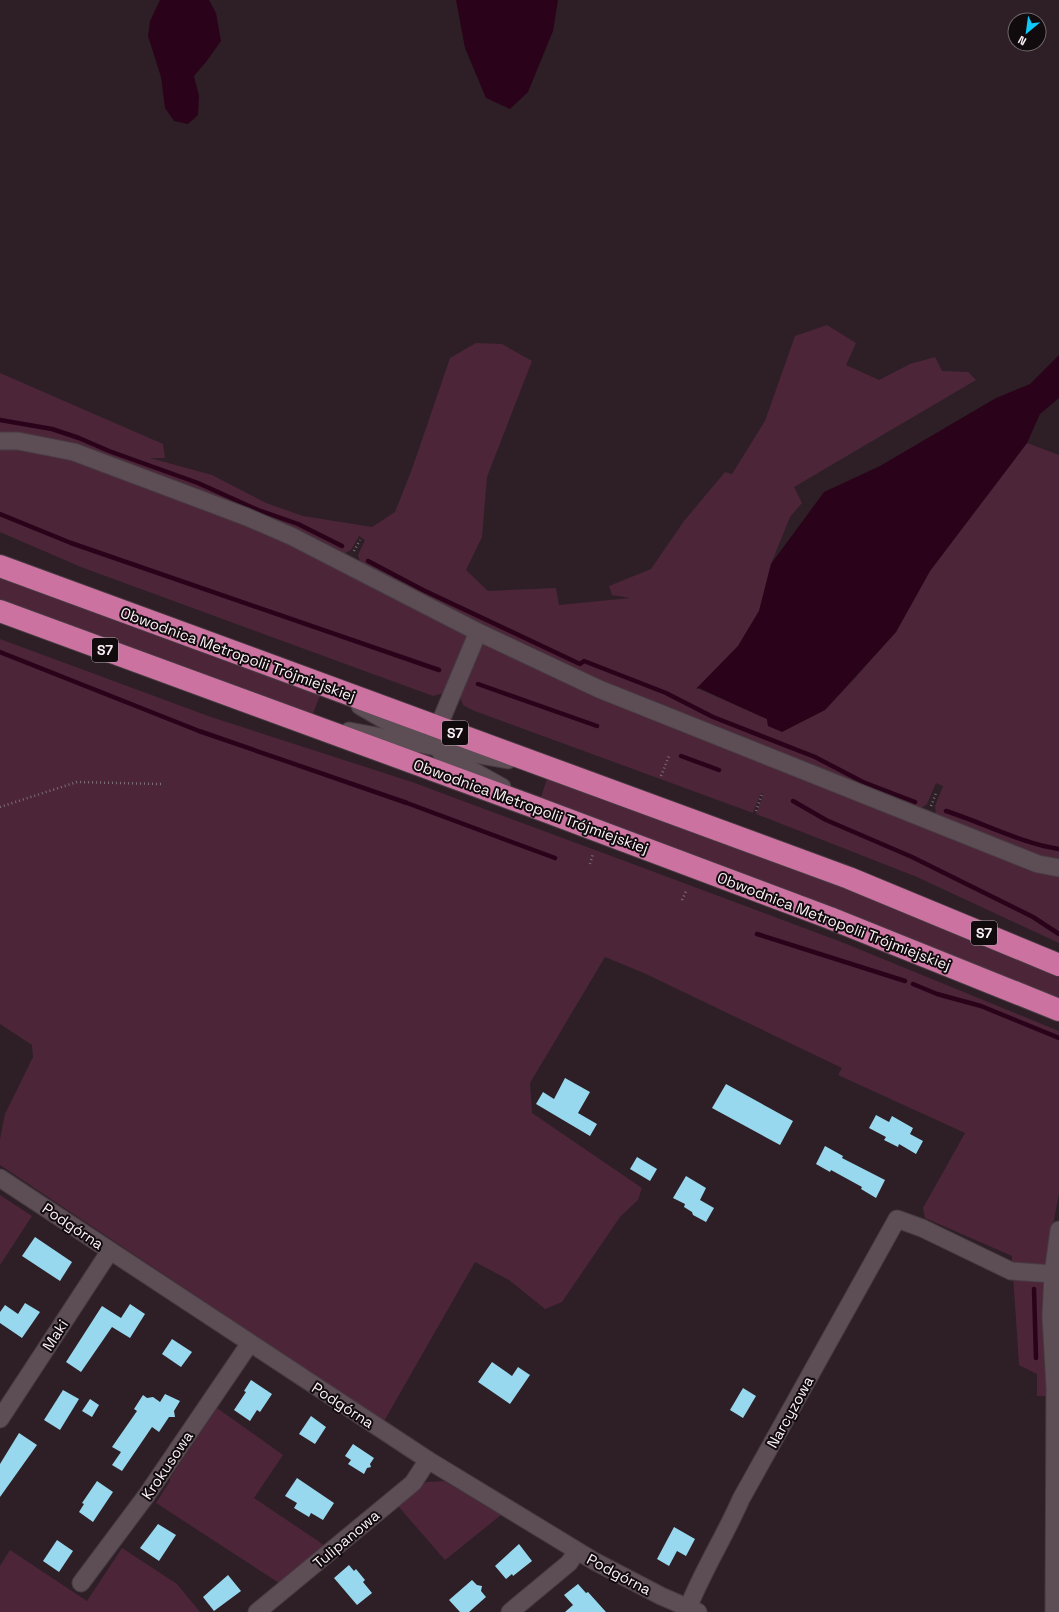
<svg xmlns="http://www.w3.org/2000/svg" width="1059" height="1612" font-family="'Space Grotesk',sans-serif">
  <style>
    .green { fill: #4c2539 }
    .water { fill: #2a031a }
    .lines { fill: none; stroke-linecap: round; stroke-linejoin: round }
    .stream { stroke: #2a031a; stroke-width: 4.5 }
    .building { fill: #98d8ef }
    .minor-casing { stroke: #483b42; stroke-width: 19 }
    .highway-casing { stroke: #483b42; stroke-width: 24 }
    .path { stroke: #7c6f75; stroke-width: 2.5; stroke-dasharray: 1 3; stroke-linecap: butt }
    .minor { stroke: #5d4d54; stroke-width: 17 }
    .highway { stroke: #cb72a0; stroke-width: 22 }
    .labels { text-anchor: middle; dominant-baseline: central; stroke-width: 4; stroke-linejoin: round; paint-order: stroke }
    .shield { fill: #110b0e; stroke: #b5abb0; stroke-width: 1 }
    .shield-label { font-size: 14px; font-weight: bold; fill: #fbf0f5 }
    .street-label { font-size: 15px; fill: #fbf0f5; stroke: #110b0e }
  </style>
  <rect width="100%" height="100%" fill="#2d1f25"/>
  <g class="green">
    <path d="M827 325 856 343 846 365 879 380 910 364 935 357 942 371 968 372 976 380 794 487 802 503 790 517 771 564 759 611 738 646 697 688 767 719 768 726 825 710 855 678 896 632 930 571 1027 443 1059 455V860L1047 859 936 815 935 806 943 786 936 783 927 804 920 809 638 698 537 654 360 562 358 555 365 540 359 536 351 550 343 554 0 434V373L163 444 165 458H150L212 475 266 503 303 516 372 527 395 512 412 469 450 358 476 343 502 344 532 361 487 477 482 537 466 570 488 591 556 588 559 605 630 598 612 595 609 586 651 569 684 521 725 472 732 474 765 421 795 336Z"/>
    <path d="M0 445 60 454 242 520 466 633 467 638 444 693 433 696 81 567 0 532Z"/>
    <path d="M0 575 321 693 312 716 0 601Z"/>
    <path d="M0 639 211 717 412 782 649 870 844 943 1059 1031V1193L1046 1263 1044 1266 1012 1268V1256L925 1218 923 1208 965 1133 838 1075 842 1068 646 974 605 957 530 1083 532 1113 642 1188 638 1200 620 1217 562 1302 545 1309 509 1280 475 1262 383 1423 265 1342 0 1165V1139L5 1114 33 1057 32 1045 0 1024Z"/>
    <path d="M488 643 1059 875V943L917 877 756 814 763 794 761 793 753 813 472 710 463 705 460 697 481 646Z"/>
    <path d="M548 776 774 859 1059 974V1000L540 800Z"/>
    <path d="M0 1195 32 1216 0 1265Z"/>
    <path d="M1013 1275 1041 1281 1044 1285V1367L1050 1386 1047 1396H1037V1374L1019 1365Z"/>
    <path d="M217 1408 283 1455 254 1498 324 1545 279 1583 156 1503 170 1481V1478Z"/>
    <path d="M444 1481 501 1515 445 1560 398 1506 426 1482Z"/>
    <path d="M122 1548 177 1584 200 1612H0V1566L10 1550 87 1601Z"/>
  </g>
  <g class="water">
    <path d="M160 0H209L216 13 221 41 206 62 194 76 199 96 198 115 188 124 174 121 165 108 161 77 148 36 150 21Z"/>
    <path d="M456 0H558L553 31 528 92 510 109 486 98 465 48Z"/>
    <path d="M1059 355V398L1040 414 1027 443 930 571 896 632 825 710 782 732 768 726 767 719 699 688 696 689 738 646 759 611 771 564 824 492 880 466 996 398 1030 384Z"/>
  </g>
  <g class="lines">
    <g class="stream">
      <path d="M0 420 52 429 79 438 109 451 198 483 258 510 298 524 342 546"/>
      <path d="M0 514 71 543 439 670"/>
      <path d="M368 561 423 590 580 664 584 661 666 693 713 717 815 757 863 782 915 802"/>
      <path d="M0 652 199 731 407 803 555 858"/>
      <path d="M478 684 597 726"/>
      <path d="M681 756 719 770"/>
      <path d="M793 801 826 820 912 857 1033 917 1059 934"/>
      <path d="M946 811C981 822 1023 844 1059 849"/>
      <path d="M757 934 905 981"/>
      <path d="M913 984 937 994 981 1006 1059 1038"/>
      <path d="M1034 1289 1036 1358"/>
    </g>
  </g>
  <g class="building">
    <path d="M565 1078 590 1092 578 1113 597 1124 590 1136 536 1104 543 1092 554 1099Z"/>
    <path d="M726 1084 793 1121 780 1145 712 1108Z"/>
    <path d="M876 1115 889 1122 892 1116 913 1128 910 1134 923 1141 916 1154 899 1144 898 1147 884 1140 886 1137 869 1128Z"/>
    <path d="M825 1146 843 1156 842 1158 885 1180 876 1198 861 1189 862 1187 831 1170 830 1172 816 1164Z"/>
    <path d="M637 1157 657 1169 650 1181 630 1169Z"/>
    <path d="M686 1176 706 1188 700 1200 714 1208 706 1222 693 1215 692 1212 684 1207 685 1204 673 1198Z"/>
    <path d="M35 1237 72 1262 60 1281 22 1256Z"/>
    <path d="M25 1303 40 1312 22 1338 0 1323V1312L5 1305 18 1314Z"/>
    <path d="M130 1304 145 1314 130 1338 112 1327 81 1372 66 1362 102 1306 121 1318Z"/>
    <path d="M172 1339 192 1352 181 1367 162 1354Z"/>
    <path d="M492 1362 512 1376 518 1367 530 1375 510 1404 478 1382Z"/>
    <path d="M251 1380 272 1394 260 1412 257 1410 250 1421 234 1410 246 1392 244 1391Z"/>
    <path d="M743 1388 756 1396 743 1418 730 1410Z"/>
    <path d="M63 1390 79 1399 60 1430 44 1420Z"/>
    <path d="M165 1394 180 1401 174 1411 175 1417H169L159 1432 152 1427 122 1471 112 1465 121 1452 112 1447 137 1411 134 1409 143 1395 147 1398 153 1397 160 1402Z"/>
    <path d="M90 1399 99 1405 92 1417 82 1411Z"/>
    <path d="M311 1416 326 1427 315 1444 299 1434Z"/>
    <path d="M19 1433 37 1445 0 1497V1464Z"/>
    <path d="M353 1444 374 1458 370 1464 371 1467 367 1468 364 1474 348 1464 351 1460 345 1456Z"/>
    <path d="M297 1478 334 1503 323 1520 311 1513 309 1517 294 1508 297 1503 285 1496Z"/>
    <path d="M97 1481 113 1492 93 1522 79 1512 84 1504 82 1503Z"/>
    <path d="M158 1524 176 1535 159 1561 140 1548Z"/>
    <path d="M674 1527 695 1539 686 1556 677 1551 669 1566 657 1559Z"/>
    <path d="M57 1540 73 1551 59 1572 43 1561Z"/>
    <path d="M519 1544 532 1561 513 1576 512 1574 506 1579 495 1566Z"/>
    <path d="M349 1565 354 1571 356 1569 365 1580 363 1582 372 1593 357 1605 334 1578Z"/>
    <path d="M228 1575 241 1591 214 1611 203 1597Z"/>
    <path d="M472 1580 477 1585 482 1586 481 1591 486 1597 469 1612H460L449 1600Z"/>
    <path d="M578 1584 586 1593 588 1592 606 1612H565L573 1605 564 1595Z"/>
  </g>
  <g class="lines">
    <g class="minor-casing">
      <g id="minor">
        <path d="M0 441H18L74 452 247 517 291 536 478 632 599 689 1038 864 1059 868"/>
        <path d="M360 706 419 740"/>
        <path d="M349 731 508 760"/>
        <path d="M434 737 478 632"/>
        <path d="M441 753 502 787"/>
        <path d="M0 1178 428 1460 594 1561 661 1596 698 1612"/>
        <path d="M0 1419 110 1251"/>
        <path d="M81 1583 146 1496 250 1343"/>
        <path d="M688 1608C703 1570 725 1536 741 1499L897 1219 922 1228 1011 1271 1053 1274"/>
        <path d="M257 1612 413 1483 428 1460"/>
        <path d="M510 1612 569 1563 577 1551"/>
        <path d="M1054 1612 1055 1388 1051 1316 1053 1274 1059 1230"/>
      </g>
    </g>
    <g class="highway-casing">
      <g id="highway">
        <path d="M0 566 849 878 1059 965"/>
        <path d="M0 611 537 808 830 918 1059 1010"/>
      </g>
    </g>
    <g class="path">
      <path d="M354 551 360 540"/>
      <path d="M661 776 669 756"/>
      <path d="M931 806 936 793"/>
      <path d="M0 807 77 782 161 784"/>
      <path d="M756 811 762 794"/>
      <path d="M590 864 593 854"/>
      <path d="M682 900 687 889"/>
    </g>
    <use href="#minor" class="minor"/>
    <use href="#highway" class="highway"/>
  </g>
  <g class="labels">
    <g class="shield">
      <rect x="92" y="638" width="26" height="24" rx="3"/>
      <rect x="442" y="721" width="26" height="24" rx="3"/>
      <rect x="971" y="921" width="26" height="24" rx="3"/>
    </g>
    <g class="shield-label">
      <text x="105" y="650">S7</text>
      <text x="455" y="733">S7</text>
      <text x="984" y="933">S7</text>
    </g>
    <g class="street-label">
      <text transform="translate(238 654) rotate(20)">Obwodnica Metropolii Trójmiejskiej</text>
      <text transform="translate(531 806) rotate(20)">Obwodnica Metropolii Trójmiejskiej</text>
      <text transform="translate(834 921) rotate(21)">Obwodnica Metropolii Trójmiejskiej</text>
      <text transform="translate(73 1226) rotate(34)">Podgórna</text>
      <text transform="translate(55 1335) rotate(-57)">Maki</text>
      <text transform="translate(343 1405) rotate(33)">Podgórna</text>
      <text transform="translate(790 1412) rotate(-61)">Narcyzowa</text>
      <text transform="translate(167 1465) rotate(-56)">Krokusowa</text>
      <text transform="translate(346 1539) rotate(-40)">Tulipanowa</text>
      <text transform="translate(619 1574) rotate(28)">Podgórna</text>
    </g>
  </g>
  <g transform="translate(1027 32) rotate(209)"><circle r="19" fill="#110b0e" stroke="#6f676a"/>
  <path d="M0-3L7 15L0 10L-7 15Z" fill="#0ecafa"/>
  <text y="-6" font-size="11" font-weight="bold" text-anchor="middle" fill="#fbf0f5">N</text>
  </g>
</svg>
